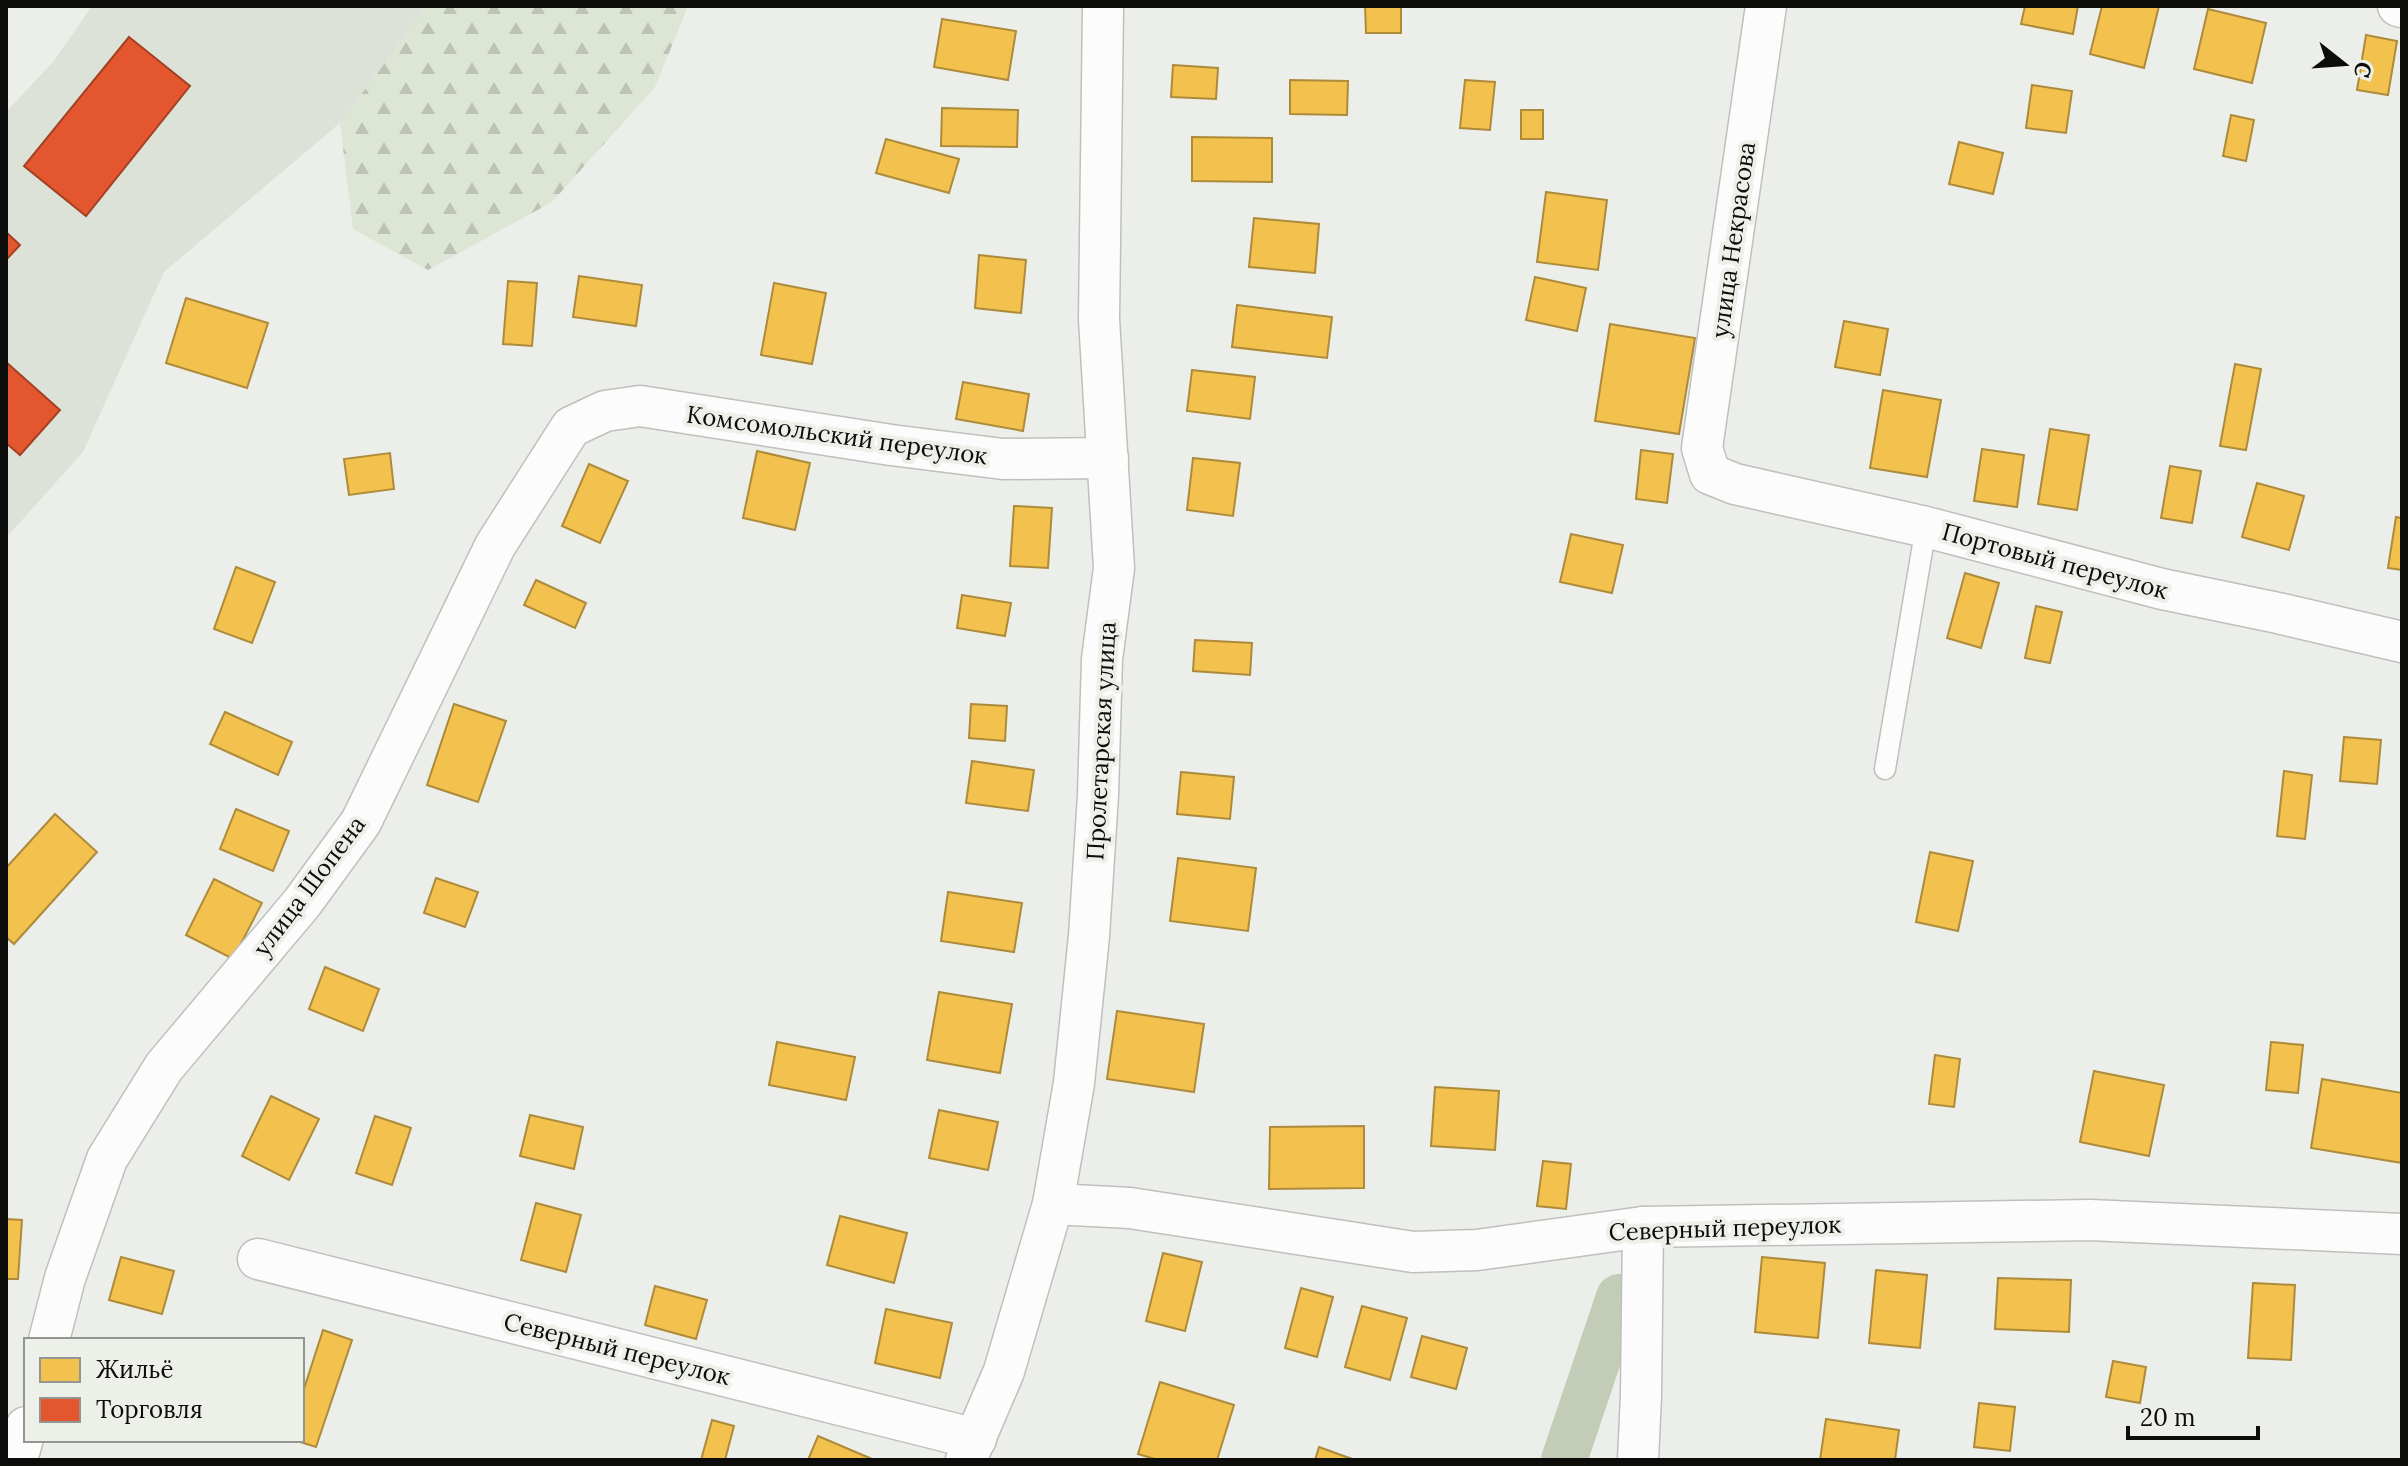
<svg xmlns="http://www.w3.org/2000/svg" width="2408" height="1466" font-family="Lora,serif">
  <style>
    .built { fill: #dde2d8 }
    .forest { fill: url(#forest-firs) }
    .homes { fill: #f2c14e; stroke: #ad8b3a; stroke-width: 2 }
    .shops { fill: #e4572e; stroke: #a34124; stroke-width: 2 }
    .lines { fill: none; stroke-linecap: round; stroke-linejoin: round }
    .canal { stroke: #c2ccb6; stroke-width: 46 }
    .lane-casing { stroke: #bfc0bd; stroke-width: 23 }
    .street-casing { stroke: #bfc0bd; stroke-width: 43 }
    .lane { stroke: #fcfcfc; stroke-width: 20 }
    .street { stroke: #fcfcfc; stroke-width: 40 }
    .labels { text-anchor: middle; dominant-baseline: central; stroke-width: 8; stroke-linejoin: round; paint-order: stroke }
    .street-label { font-size: 24px; fill: #0c0d0b; stroke: #edf0e8 }
  </style>
  <defs>
    <pattern id="forest-firs" width="22" height="20" patternUnits="userSpaceOnUse" patternTransform="scale(2)"><rect width="22" height="20" fill="#dde5d4"/><path d="M5 1l3.5 6h-7zM16 11l3.5 6h-7z" fill="#bcc3b5"/></pattern>
  </defs>
  <rect width="100%" height="100%" fill="#eceeea"/>
  <path class="built" d="M92 6H427L340 123 164 272 83 452 6 538V112L53 62Z"/>
  <path class="forest" d="M427 6H688L655 87 552 202 428 270 353 229 340 123Z"/>
  <g class="homes">
    <path d="M1365 6H1401V33H1366Z"/>
    <path d="M2025 6H2078L2073 34 2021 24Z"/>
    <path d="M2102 6H2159L2144 68 2090 54Z"/>
    <path d="M2208 9 2266 23 2252 83 2194 69Z"/>
    <path d="M942 19 1016 31 1008 80 934 67Z"/>
    <path d="M2366 35 2397 41 2388 95 2357 90Z"/>
    <path d="M1173 65 1218 68 1216 99 1171 97Z"/>
    <path d="M1290 80 1348 81 1347 115 1290 114Z"/>
    <path d="M1465 80 1495 82 1490 130 1460 128Z"/>
    <path d="M2032 85 2072 91 2066 133 2026 128Z"/>
    <path d="M942 108 1018 110 1017 147 941 146Z"/>
    <rect x="1521" y="110" width="22" height="29"/>
    <path d="M2231 115 2254 120 2246 161 2223 156Z"/>
    <path d="M1192 137 1272 138V182L1192 181Z"/>
    <path d="M886 139 959 159 949 193 876 173Z"/>
    <path d="M1959 142 2003 153 1993 194 1949 184Z"/>
    <path d="M1546 192 1607 200 1598 270 1537 262Z"/>
    <path d="M1254 218 1319 224 1315 273 1249 267Z"/>
    <path d="M979 255 1026 260 1021 313 975 308Z"/>
    <path d="M579 276 642 285 636 326 573 317Z"/>
    <path d="M1535 277 1586 288 1577 331 1526 320Z"/>
    <path d="M508 281 537 283 532 346 503 344Z"/>
    <path d="M774 283 826 293 812 364 761 355Z"/>
    <path d="M186 298 268 323 247 388 166 363Z"/>
    <path d="M1237 305 1332 317 1327 358 1232 347Z"/>
    <path d="M1844 321 1888 329 1880 375 1835 367Z"/>
    <path d="M1610 324 1695 338 1679 434 1595 421Z"/>
    <path d="M2235 364 2261 369 2246 450 2220 446Z"/>
    <path d="M1192 370 1255 377 1250 419 1187 411Z"/>
    <path d="M963 382 1029 394 1023 431 956 419Z"/>
    <path d="M1883 390 1941 400 1927 477 1870 468Z"/>
    <path d="M2050 429 2089 435 2077 510 2038 504Z"/>
    <path d="M1982 449 2024 455 2017 507 1974 501Z"/>
    <path d="M1641 450 1673 454 1667 503 1636 499Z"/>
    <path d="M757 451 810 463 795 530 743 518Z"/>
    <path d="M390 453 394 489 349 495 344 459Z"/>
    <path d="M1193 458 1240 463 1233 516 1187 510Z"/>
    <path d="M589 464 628 481 600 543 562 526Z"/>
    <path d="M2170 466 2201 471 2192 523 2161 518Z"/>
    <path d="M2257 483 2304 496 2289 550 2242 537Z"/>
    <path d="M1014 506 1052 508 1048 568 1010 566Z"/>
    <path d="M2396 517 2402 518V570L2388 568Z"/>
    <path d="M1571 534 1623 545 1612 593 1560 582Z"/>
    <path d="M236 567 275 582 252 643 214 629Z"/>
    <path d="M1965 573 1999 583 1981 648 1947 638Z"/>
    <path d="M536 580 586 603 575 628 524 605Z"/>
    <path d="M962 595 1011 603 1005 636 957 628Z"/>
    <path d="M2036 606 2062 612 2050 663 2025 658Z"/>
    <path d="M1195 640 1252 643 1250 675 1193 671Z"/>
    <path d="M454 704 506 721 478 802 427 785Z"/>
    <path d="M971 704 1007 706 1005 741 969 738Z"/>
    <path d="M225 712 292 742 278 775 210 744Z"/>
    <path d="M2344 737 2381 740 2377 784 2340 781Z"/>
    <path d="M972 761 1034 770 1028 811 966 803Z"/>
    <path d="M2284 771 2312 775 2305 839 2277 836Z"/>
    <path d="M1181 772 1234 777 1230 819 1177 814Z"/>
    <path d="M236 809 289 831 273 871 220 849Z"/>
    <path d="M55 814 97 852 14 944 6 937V868Z"/>
    <path d="M1930 852 1973 861 1958 931 1916 922Z"/>
    <path d="M1178 858 1256 868 1248 931 1170 921Z"/>
    <path d="M436 878 478 892 465 927 424 913Z"/>
    <path d="M214 879 262 903 233 959 186 935Z"/>
    <path d="M948 892 1022 903 1014 952 941 941Z"/>
    <path d="M325 967 379 989 363 1031 309 1009Z"/>
    <path d="M939 992 1012 1004 1000 1073 927 1060Z"/>
    <path d="M1117 1011 1204 1024 1194 1092 1107 1079Z"/>
    <path d="M777 1042 855 1057 846 1100 769 1085Z"/>
    <path d="M2271 1042 2303 1045 2298 1093 2266 1090Z"/>
    <path d="M1935 1055 1960 1059 1954 1107 1929 1104Z"/>
    <path d="M2094 1071 2164 1085 2149 1156 2080 1142Z"/>
    <path d="M2322 1079 2402 1093V1163L2311 1148Z"/>
    <path d="M1435 1087 1499 1091 1495 1150 1431 1146Z"/>
    <path d="M271 1096 319 1119 289 1180 242 1156Z"/>
    <path d="M939 1110 998 1122 988 1170 929 1158Z"/>
    <path d="M530 1115 583 1127 574 1169 520 1156Z"/>
    <path d="M375 1116 411 1128 392 1185 356 1173Z"/>
    <path d="M1364 1126V1188L1269 1189 1270 1127Z"/>
    <path d="M1543 1161 1571 1164 1566 1209 1537 1206Z"/>
    <path d="M536 1203 581 1215 566 1272 521 1260Z"/>
    <path d="M840 1216 907 1233 894 1283 827 1265Z"/>
    <path d="M6 1219 22 1220 18 1279H6Z"/>
    <path d="M1163 1253 1202 1262 1185 1331 1146 1321Z"/>
    <path d="M121 1257 174 1271 162 1314 109 1300Z"/>
    <path d="M1762 1257 1825 1263 1818 1338 1755 1332Z"/>
    <path d="M1876 1270 1927 1275 1920 1348 1869 1343Z"/>
    <path d="M1998 1278 2071 1280 2069 1332 1995 1329Z"/>
    <path d="M2253 1283 2295 1285 2291 1360 2248 1358Z"/>
    <path d="M655 1286 707 1300 696 1339 645 1325Z"/>
    <path d="M1301 1288 1333 1297 1317 1357 1285 1348Z"/>
    <path d="M1362 1306 1407 1318 1390 1380 1345 1367Z"/>
    <path d="M886 1309 952 1323 940 1378 875 1363Z"/>
    <path d="M323 1330 352 1340 316 1447 294 1440H302V1395Z"/>
    <path d="M1422 1336 1467 1348 1456 1389 1411 1377Z"/>
    <path d="M2113 1361 2146 1367 2140 1403 2106 1397Z"/>
    <path d="M1160 1382 1234 1405 1217 1460H1158L1138 1454Z"/>
    <path d="M1979 1403 2015 1407 2010 1451 1974 1447Z"/>
    <path d="M1826 1419 1899 1430 1895 1460H1820Z"/>
    <path d="M712 1420 734 1426 725 1460H701Z"/>
    <path d="M818 1436 872 1459V1460H808Z"/>
    <path d="M1319 1447 1355 1460H1315Z"/>
  </g>
  <g class="shops">
    <path d="M129 37 190 86 86 216 24 166Z"/>
    <path d="M6 232 20 245 6 260Z"/>
    <path d="M6 362 60 410 20 455 6 443Z"/>
  </g>
  <g class="lines">
    <path class="canal" d="M1564 1460 1619 1297"/>
    <g class="lane-casing">
      <path id="lane" d="M1885 769 1926 527"/>
    </g>
    <g class="street-casing">
      <g id="street">
        <path d="M1766 6 1702 448 1710 474 1735 484 1926 527 2162 589 2278 613 2402 642"/>
        <path d="M2398 6 2402 7"/>
        <path d="M1053 1204 1130 1208 1413 1252 1477 1250 1643 1227 2090 1220 2402 1234"/>
        <path d="M258 1259 976 1439"/>
        <path d="M49 1340 65 1278 107 1159 164 1067 302 903 361 822 495 546 571 427 605 411 640 406 891 445 1003 459 1108 458"/>
        <path d="M17 1460 26 1427"/>
        <path d="M966 1460 1004 1371 1053 1204 1074 1083 1089 936 1098 795 1102 659 1114 568 1099 319 1103 6"/>
        <path d="M1638 1460 1641 1396 1643 1227"/>
      </g>
    </g>
    <use href="#lane" class="lane"/>
    <use href="#street" class="street"/>
  </g>
  <g class="labels">
    <g class="street-label">
      <text transform="translate(1733 240) rotate(-82)">улица Некрасова</text>
      <text transform="translate(837 435) rotate(8)">Комсомольский переулок</text>
      <text transform="translate(2055 561) rotate(15)">Портовый переулок</text>
      <text transform="translate(1101 741) rotate(-87)">Пролетарская улица</text>
      <text transform="translate(309 886) rotate(-53)">улица Шопена</text>
      <text transform="translate(1725 1228) rotate(-2)">Северный переулок</text>
      <text transform="translate(617 1349) rotate(14)">Северный переулок</text>
    </g>
  </g>
  <rect width="2408" height="1466" fill="none" stroke="#0c0d0b" stroke-width="16"/>
  <rect x="24" y="1338" width="280" height="104" fill="#edf0e8" stroke="#939590" stroke-width="2"/>
  <rect x="40" y="1358" width="40" height="24" fill="#f2c14e" stroke="#939590" stroke-width="2"/>
  <text x="96" y="1378" font-size="24" fill="#0c0d0b">Жильё</text>
  <rect x="40" y="1398" width="40" height="24" fill="#e4572e" stroke="#939590" stroke-width="2"/>
  <text x="96" y="1418" font-size="24" fill="#0c0d0b">Торговля</text>
  <g transform="translate(2344 64) rotate(107)" stroke="#edf0e8" stroke-width="6" paint-order="stroke">
  <path d="M0-6L14 30L0 20L-14 30Z" fill="#0c0d0b"/>
  <text y="-12" font-size="22" font-weight="bold" text-anchor="middle" fill="#0c0d0b">С</text>
  </g>
  <path d="M2128 1426v12h130v-12" fill="none" stroke="#0c0d0b" stroke-width="4"/>
  <text x="2140" y="1426" font-size="24" fill="#0c0d0b" stroke="#edf0e8" stroke-width="6" paint-order="stroke">20 m</text>
</svg>
